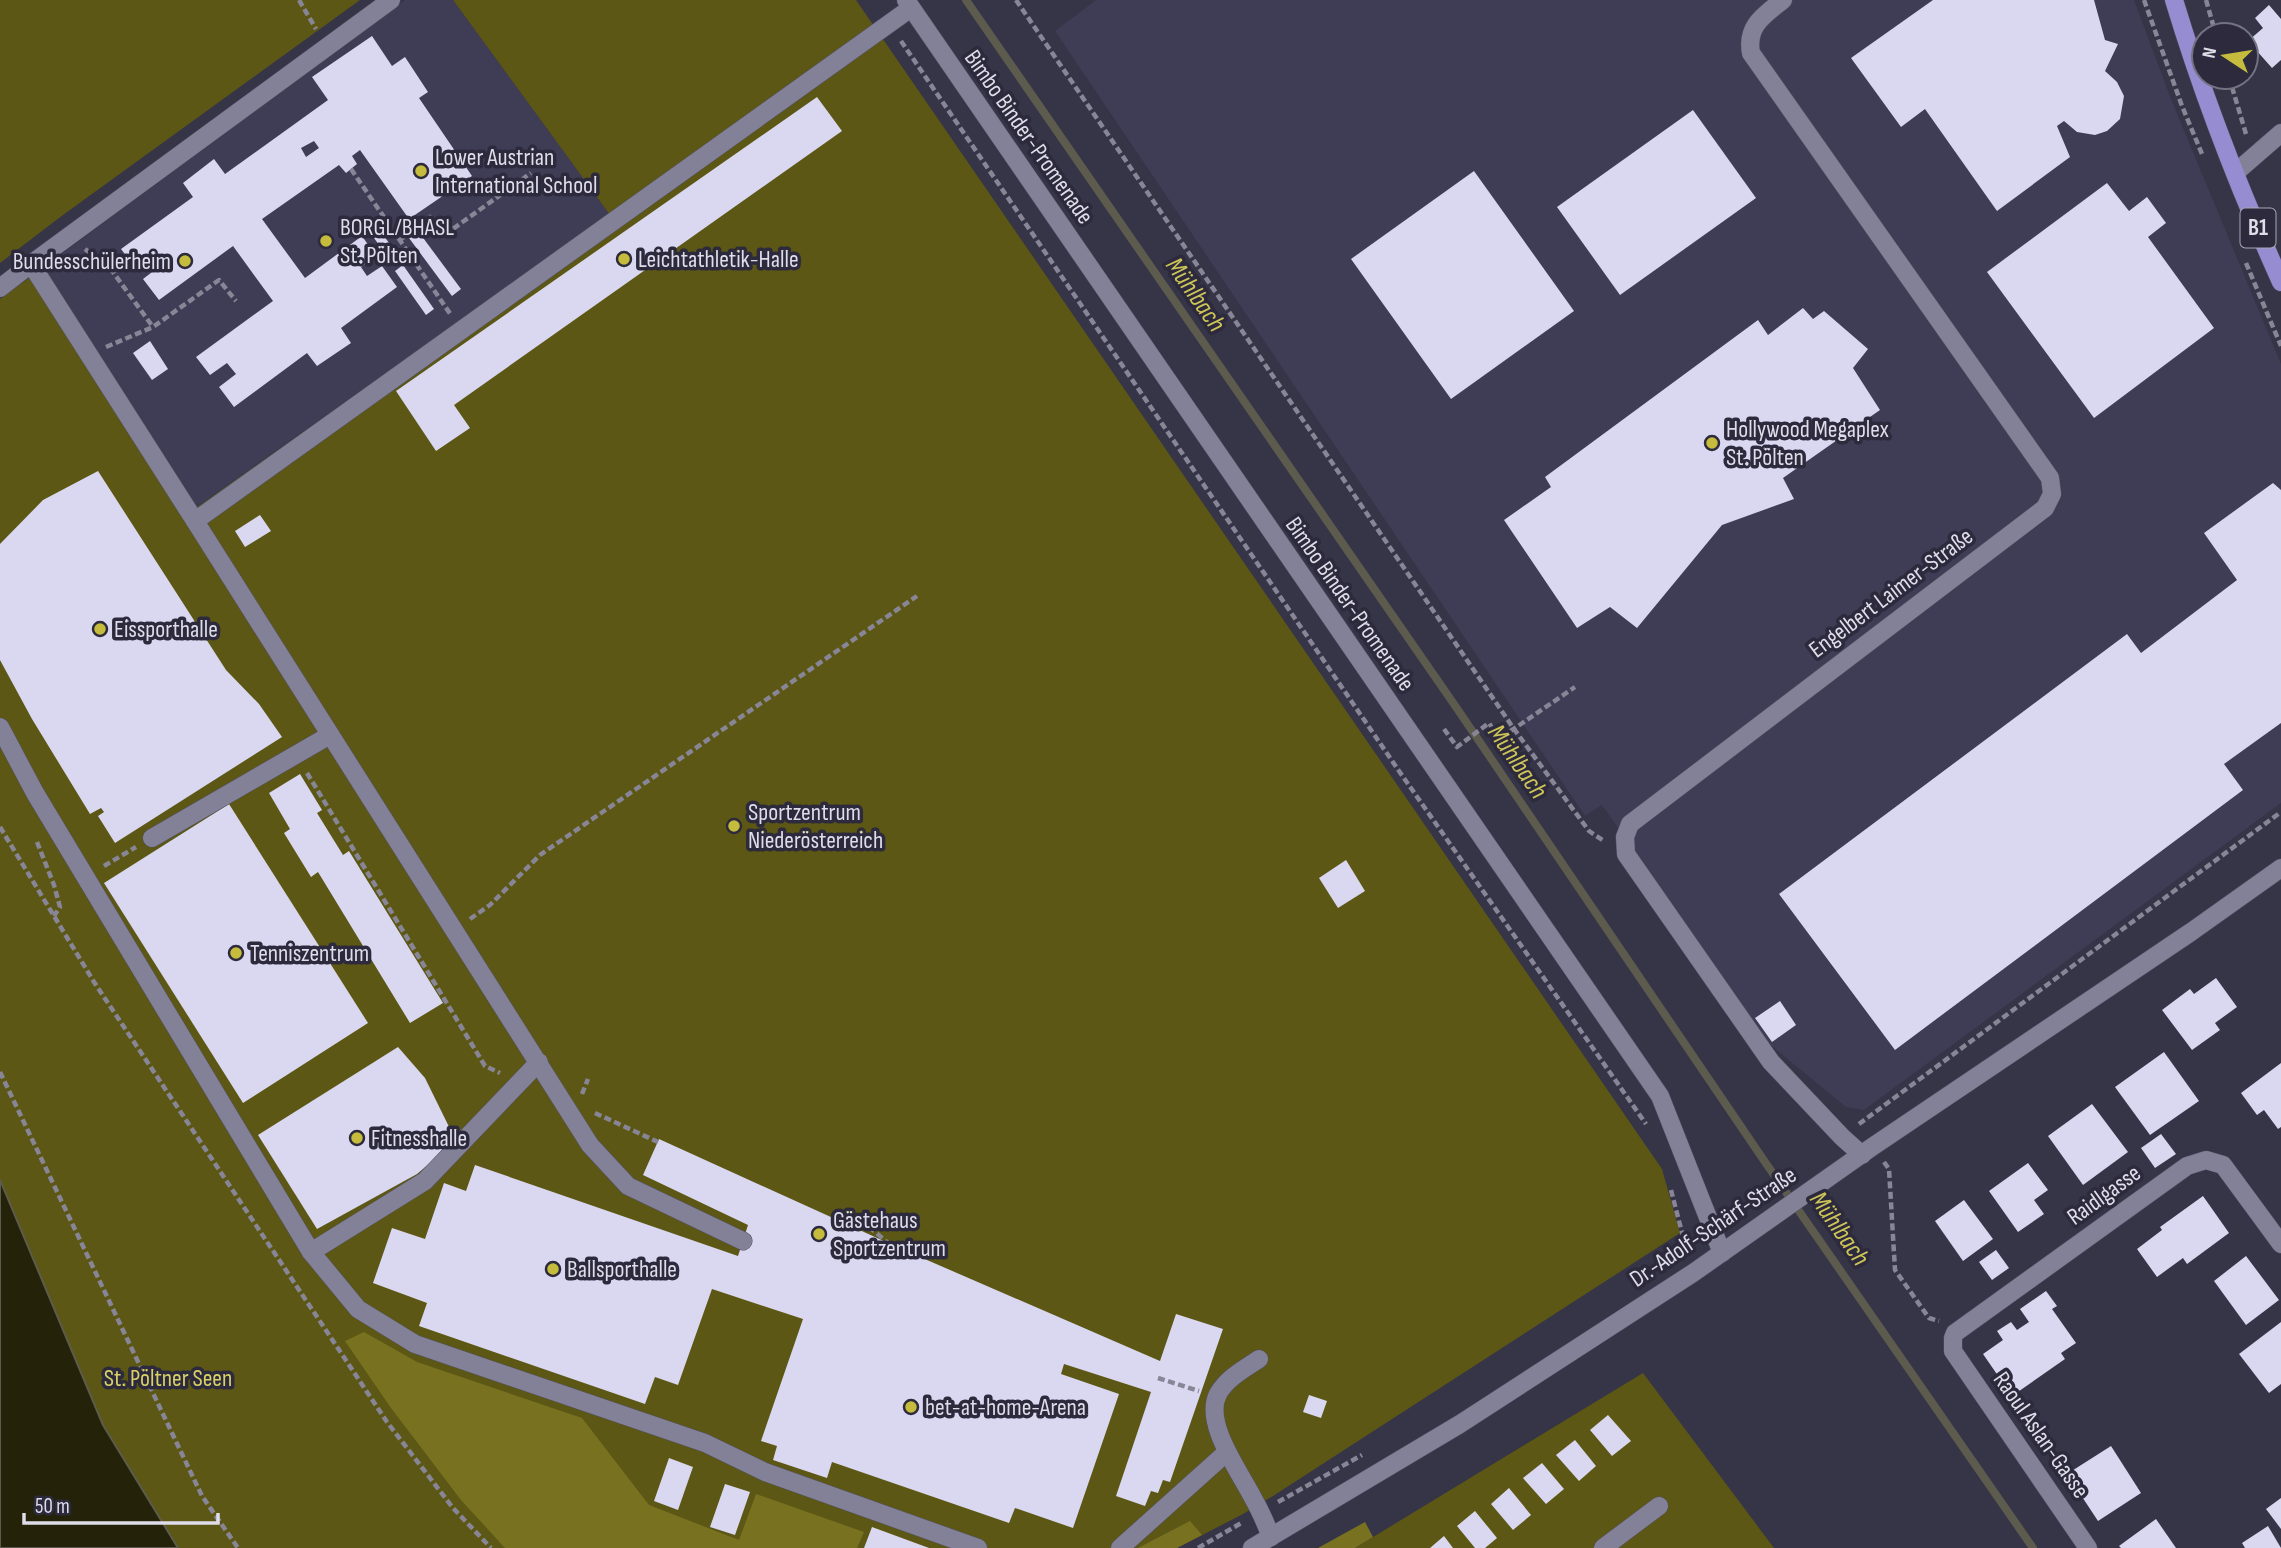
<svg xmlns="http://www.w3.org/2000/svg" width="2281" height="1548" font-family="'Sofia Sans Condensed',sans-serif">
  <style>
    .built { fill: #3f3c56 }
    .green { fill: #5c5715 }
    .forest { fill: #787220 }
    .water { fill: #24230a; stroke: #5c5b4d; stroke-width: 2 }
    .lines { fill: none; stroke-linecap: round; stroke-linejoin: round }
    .stream { stroke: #5c5b4d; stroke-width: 8 }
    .building { fill: #dad8f0; fill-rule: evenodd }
    .minor-casing { stroke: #545162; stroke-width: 19 }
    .major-casing { stroke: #545162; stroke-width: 19 }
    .path { stroke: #888696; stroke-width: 4.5; stroke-dasharray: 7 3.5; stroke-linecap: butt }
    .minor { stroke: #838197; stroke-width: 18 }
    .major { stroke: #968cd1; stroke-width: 18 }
    .poi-dot { fill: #c5bc3d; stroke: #2c2a3c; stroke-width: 2.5 }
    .labels { text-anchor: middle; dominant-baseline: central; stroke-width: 7; stroke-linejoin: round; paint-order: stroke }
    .shield { fill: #2c2a3c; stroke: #a9a7b5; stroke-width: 2 }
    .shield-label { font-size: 23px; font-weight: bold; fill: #dedde9 }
    .street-label { font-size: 24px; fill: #dedde9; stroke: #2c2a3c }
    .poi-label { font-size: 24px; fill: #dedde9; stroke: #2c2a3c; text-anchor: start }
    .park-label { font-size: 24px; fill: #d9d165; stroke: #2c2a3c }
    .water-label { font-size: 26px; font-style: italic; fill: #cdc558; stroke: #2c2a3c }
  </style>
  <rect width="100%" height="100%" fill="#363447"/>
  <g class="built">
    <path d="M405 0H453L610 215 196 507 44 267Z"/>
    <path d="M1096 0H2134L2171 99 2281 364V803L1864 1110 1846 1107 1768 1043 1602 805 1585 816 1055 31Z"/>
  </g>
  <g class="green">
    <path d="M0 0H360L63 215 0 263Z"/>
    <path d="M453 0H856L1662 1169 1680 1233 1273 1496 1243 1514 1177 1548H0V299L44 267 197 507 610 215Z"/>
    <path d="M1643 1373 1774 1548H1355Z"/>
  </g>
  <g class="forest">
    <path d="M364 1332 417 1362 582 1418 649 1505 739 1540 756 1494 864 1532 857 1548H505L461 1500 391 1408 345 1341Z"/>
    <path d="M1190 1521 1202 1535 1177 1548H1138Z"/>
    <path d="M1365 1522 1373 1537 1355 1548H1318Z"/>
  </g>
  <path class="water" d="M0 1180 103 1425 178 1548H0Z"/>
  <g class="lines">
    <path class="stream" d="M966 0 1456 707 1765 1162 2033 1548"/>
  </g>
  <g class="building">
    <path d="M1933 0H2094L2105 40 2118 44 2105 71 2117 82 2124 96 2120 119 2107 131 2095 135 2077 132 2064 121 2057 126 2070 157 1997 211 1925 109 1901 127 1851 58Z"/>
    <path d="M2269 5 2281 19V60L2272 68 2248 41 2263 28 2255 18Z"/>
    <path d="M372 36 392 66 405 57 428 92 419 98 472 176 409 219 360 150 352 156 357 164 346 173 339 165 262 219 305 278 362 236 376 256 361 267 367 276 382 266 397 287 341 328 351 343 317 366 307 353 234 407 219 387 236 374 227 363 210 375 196 357 273 301 233 246 159 300 143 279 160 266 151 253 134 266 121 249 193 197 183 183 214 159 225 174 328 100 312 77ZM314 141 319 148 306 157 301 148Z"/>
    <path d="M817 97 842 131 454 405 470 428 436 451 396 391Z"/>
    <path d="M1693 110 1756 198 1620 295 1557 207Z"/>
    <path d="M1474 171 1574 311 1451 399 1351 259Z"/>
    <path d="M2107 183 2129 211 2147 197 2166 223 2148 237 2214 328 2094 418 1987 272Z"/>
    <path d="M370 217 392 247 385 253 363 223Z"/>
    <path d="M418 231 461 289 452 296 409 238Z"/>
    <path d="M403 265 434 309 426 315 395 271Z"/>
    <path d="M1803 308 1813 319 1824 311 1868 349 1853 368 1880 410 1783 478 1794 499 1722 525 1637 628 1610 607 1577 628 1504 520 1551 487 1545 477 1758 320 1768 335Z"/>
    <path d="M150 341 168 369 152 380 133 353Z"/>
    <path d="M98 471 226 670 259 704 282 737 115 843 98 816 104 812 101 808 90 814 32 719 0 660V544L43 500Z"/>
    <path d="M2273 483 2281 490V723L2224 764 2243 790 1895 1050 1779 894 2127 634 2141 653 2237 580 2204 533Z"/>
    <path d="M260 515 271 531 245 547 235 531Z"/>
    <path d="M300 774 322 810 317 813 343 855 349 851 443 1003 410 1023 318 872 311 877 284 833 290 829 269 793Z"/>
    <path d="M229 804 368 1023 243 1103 104 883Z"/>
    <path d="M1346 860 1365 891 1338 908 1319 878Z"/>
    <path d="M2216 978 2237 1007 2215 1023 2220 1030 2192 1050 2162 1010 2190 989 2194 994Z"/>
    <path d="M1780 1001 1796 1025 1772 1042 1755 1018Z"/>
    <path d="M398 1047 425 1078 456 1141 417 1174 317 1229 258 1135Z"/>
    <path d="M2164 1052 2199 1101 2150 1135 2115 1087Z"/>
    <path d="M2281 1063V1127L2278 1129 2264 1110 2257 1115 2241 1093Z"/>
    <path d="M2092 1104 2128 1152 2083 1185 2048 1136Z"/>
    <path d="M2161 1134 2176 1154 2155 1168 2141 1148Z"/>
    <path d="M659 1139 897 1247 1160 1361 1176 1314 1223 1329 1170 1482 1163 1480 1158 1493 1151 1491 1145 1506 1116 1496 1151 1392 1064 1364 1061 1374 1119 1394 1073 1528 1015 1508 1009 1523 832 1462 827 1478 773 1460 777 1446 761 1441 803 1319 712 1289 678 1385 655 1377 645 1404 419 1326 427 1303 373 1283 392 1228 425 1239 444 1183 466 1191 475 1165 738 1256 748 1225 643 1175Z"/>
    <path d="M2028 1163 2048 1190 2034 1200 2044 1214 2018 1232 1989 1191Z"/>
    <path d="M2203 1196 2229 1233 2187 1264 2183 1258 2157 1277 2137 1249 2162 1230 2160 1227Z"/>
    <path d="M1964 1200 1993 1239 1963 1261 1935 1221Z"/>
    <path d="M1996 1250 2009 1268 1992 1280 1979 1262Z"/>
    <path d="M2246 1256 2279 1300 2246 1325 2214 1281Z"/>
    <path d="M2046 1291 2057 1306 2052 1309 2076 1343 2061 1353 2065 1359 2012 1396 1983 1354 2003 1340 1997 1331 2011 1322 2017 1330 2029 1322 2020 1309Z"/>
    <path d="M2281 1322V1384L2269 1393 2239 1354Z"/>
    <path d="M1309 1395 1327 1401 1321 1418 1303 1412Z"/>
    <path d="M1608 1415 1631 1441 1612 1456 1590 1430Z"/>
    <path d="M1575 1440 1596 1466 1579 1481 1556 1455Z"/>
    <path d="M2111 1446 2141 1493 2098 1521 2067 1474Z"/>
    <path d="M669 1458 693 1467 678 1510 654 1501Z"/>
    <path d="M1542 1463 1564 1489 1546 1504 1523 1478Z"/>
    <path d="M725 1484 750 1492 735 1535 710 1527Z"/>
    <path d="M1509 1488 1531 1515 1513 1530 1491 1504Z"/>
    <path d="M2281 1498V1529L2266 1509Z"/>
    <path d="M1475 1511 1497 1538 1485 1548H1475L1457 1526Z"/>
    <path d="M2156 1519 2176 1548H2121L2119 1546Z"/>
    <path d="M2268 1526 2281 1548H2245L2242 1543Z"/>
    <path d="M872 1527 929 1548H864Z"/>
    <path d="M1444 1536 1453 1548H1430Z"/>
  </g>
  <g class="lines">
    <g class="minor-casing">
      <g id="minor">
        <path d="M391 0 31 264 195 521 911 8"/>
        <path d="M906 0 1660 1096 1722 1253"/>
        <path d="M1783 0C1764 15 1746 26 1751 53L2050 478 2052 494 2045 508 1630 824 1625 837 1626 854 1771 1062 1842 1137 1862 1155"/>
        <path d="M2235 173 2281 133"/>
        <path d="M0 288 31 264"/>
        <path d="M195 521 590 1145 628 1186 743 1241"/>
        <path d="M0 727 35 793 311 1252 358 1309 415 1344 705 1443 765 1472 978 1548"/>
        <path d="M152 838 330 735"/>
        <path d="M311 1252 425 1181 539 1062"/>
        <path d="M1259 1359C1244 1369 1227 1378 1218 1394 1203 1423 1240 1472 1253 1498 1260 1510 1266 1524 1271 1537"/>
        <path d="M1120 1548 1227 1452"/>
        <path d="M1252 1548 1460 1424 1693 1273 1872 1147 2191 932 2281 868"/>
        <path d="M1603 1548 1659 1506"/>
        <path d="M2088 1548 1953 1351V1338L1955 1333 2187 1166 2206 1160 2223 1165 2281 1244"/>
      </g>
    </g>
    <g class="major-casing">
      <path id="major" d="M2174 0C2203 96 2240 191 2281 282"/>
    </g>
    <g class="path">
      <path d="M299 0 316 29"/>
      <path d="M1016 0 1514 729 1589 831 1604 841"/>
      <path d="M2144 0 2182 106 2202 154"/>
      <path d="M2206 0 2216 35"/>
      <path d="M901 41 1399 771 1646 1124"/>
      <path d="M2229 77 2246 134"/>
      <path d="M351 169 451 315"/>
      <path d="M400 240 430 217 443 236 531 173"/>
      <path d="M85 249 110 268 153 327"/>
      <path d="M2246 263 2281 346"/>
      <path d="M106 347 153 327 219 280 236 301"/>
      <path d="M1444 729 1457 747 1489 723 1499 739 1575 687"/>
      <path d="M307 773 485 1066 500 1073"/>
      <path d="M0 827 94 982 387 1422 453 1508 491 1548"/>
      <path d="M37 842 54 885 60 907 54 916"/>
      <path d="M104 866 136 847"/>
      <path d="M470 919 490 905 540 855 917 596"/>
      <path d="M0 1072 202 1496 238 1548"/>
      <path d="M582 1094 588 1079"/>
      <path d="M595 1113 658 1142"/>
      <path d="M1859 1124 2281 812"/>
      <path d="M1884 1162 1889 1169 1895 1270 1929 1318 1939 1321"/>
      <path d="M1671 1190 1687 1252"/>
      <path d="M861 1220 894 1248"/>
      <path d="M1158 1378 1199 1391"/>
      <path d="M1278 1502 1362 1455"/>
      <path d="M1198 1548 1243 1522"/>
    </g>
    <use href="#minor" class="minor"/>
    <use href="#major" class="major"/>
  </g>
  <g class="poi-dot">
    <circle cx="421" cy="171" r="7"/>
    <circle cx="326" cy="241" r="7"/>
    <circle cx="624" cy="259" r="7"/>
    <circle cx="185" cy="261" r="7"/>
    <circle cx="1712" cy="443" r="7"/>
    <circle cx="100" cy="629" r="7"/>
    <circle cx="734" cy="826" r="7"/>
    <circle cx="236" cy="953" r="7"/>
    <circle cx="357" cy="1138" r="7"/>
    <circle cx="819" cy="1234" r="7"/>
    <circle cx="553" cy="1269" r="7"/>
    <circle cx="911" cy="1407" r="7"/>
  </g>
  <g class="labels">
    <rect class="shield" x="2240.5" y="208.5" width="35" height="39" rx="5"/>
    <g class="shield-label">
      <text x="2258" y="228">B1</text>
    </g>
    <g class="street-label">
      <text transform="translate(1029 137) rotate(55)">Bimbo Binder-Promenade</text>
      <text transform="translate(1891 593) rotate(-37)">Engelbert Laimer-Straße</text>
      <text transform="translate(1350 604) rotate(55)">Bimbo Binder-Promenade</text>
      <text transform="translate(2104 1195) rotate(-36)">Raidlgasse</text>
      <text transform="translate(1713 1227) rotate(-34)">Dr.-Adolf-Schärf-Straße</text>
      <text transform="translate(2041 1435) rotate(55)">Raoul Aslan-Gasse</text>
    </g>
    <g class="poi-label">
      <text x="435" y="157">Lower Austrian<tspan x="435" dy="28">International School</tspan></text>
      <text x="340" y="227">BORGL/BHASL<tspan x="340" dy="28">St. Pölten</tspan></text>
      <text x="638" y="259">Leichtathletik-Halle</text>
      <text x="171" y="261" text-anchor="end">Bundesschülerheim</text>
      <text x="1726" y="429">Hollywood Megaplex<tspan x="1726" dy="28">St. Pölten</tspan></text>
      <text x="114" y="629">Eissporthalle</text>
      <text x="748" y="812">Sportzentrum<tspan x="748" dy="28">Niederösterreich</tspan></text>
      <text x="250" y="953">Tenniszentrum</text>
      <text x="371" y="1138">Fitnesshalle</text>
      <text x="833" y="1220">Gästehaus<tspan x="833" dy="28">Sportzentrum</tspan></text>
      <text x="567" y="1269">Ballsporthalle</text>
      <text x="925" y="1407">bet-at-home-Arena</text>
    </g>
    <g class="park-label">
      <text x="168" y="1378">St. Pöltner Seen</text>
    </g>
    <g class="water-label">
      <text transform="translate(1195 295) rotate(55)">Mühlbach</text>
      <text transform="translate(1517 762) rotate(55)">Mühlbach</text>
      <text transform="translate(1839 1229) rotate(55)">Mühlbach</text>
    </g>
  </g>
  <g transform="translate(2225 56) rotate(282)"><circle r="33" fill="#2c2a3c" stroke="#737281" stroke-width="2"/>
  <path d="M0-5L12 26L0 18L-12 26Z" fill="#c5bc3d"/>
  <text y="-10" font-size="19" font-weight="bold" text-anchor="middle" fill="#dedde9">N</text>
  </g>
  <path d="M24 1513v10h194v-10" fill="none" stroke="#dedde9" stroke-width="3.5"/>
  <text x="35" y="1513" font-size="21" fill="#dedde9" stroke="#2c2a3c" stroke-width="5" paint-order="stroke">50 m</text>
</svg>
